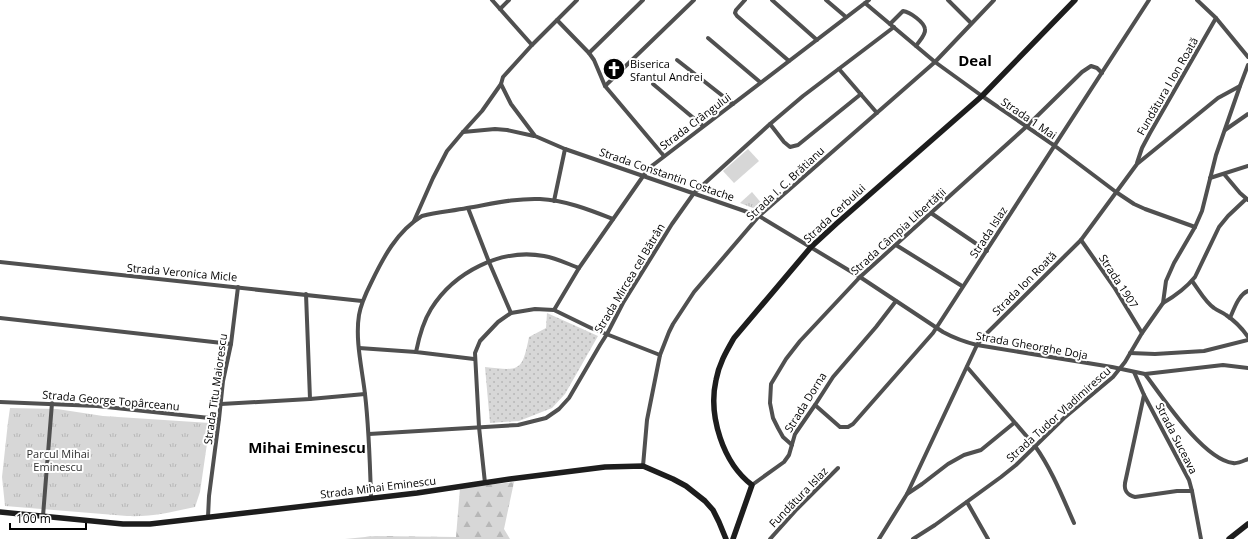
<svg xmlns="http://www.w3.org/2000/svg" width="1248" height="539" font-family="'Open Sans',sans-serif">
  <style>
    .grass { fill: url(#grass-dots) }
    .forest { fill: url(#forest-firs) }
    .park { fill: url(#park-tufts) }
    .garden { fill: #d7d7d7 }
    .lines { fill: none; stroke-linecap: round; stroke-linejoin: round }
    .street { stroke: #505050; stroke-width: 4 }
    .secondary { stroke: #1d1d1d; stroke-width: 5.5 }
    .labels { text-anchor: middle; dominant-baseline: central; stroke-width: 4; stroke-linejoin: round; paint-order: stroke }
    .poi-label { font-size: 11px; fill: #000; stroke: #fff; text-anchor: start }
    .street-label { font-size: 11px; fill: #000; stroke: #fff }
    .park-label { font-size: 11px; fill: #2e2e2e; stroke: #fff }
    .district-label { font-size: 15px; font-weight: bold; fill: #000; stroke: #fff }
  </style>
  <defs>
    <pattern id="grass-dots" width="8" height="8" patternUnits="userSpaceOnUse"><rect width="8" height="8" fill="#d7d7d7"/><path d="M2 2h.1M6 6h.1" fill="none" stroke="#b7b7b7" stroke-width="1.8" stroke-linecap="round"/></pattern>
    <pattern id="forest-firs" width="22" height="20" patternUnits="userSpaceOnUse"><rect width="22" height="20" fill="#d7d7d7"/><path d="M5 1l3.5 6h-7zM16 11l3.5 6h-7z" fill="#b7b7b7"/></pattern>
    <pattern id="park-tufts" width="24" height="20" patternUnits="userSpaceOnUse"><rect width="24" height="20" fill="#d7d7d7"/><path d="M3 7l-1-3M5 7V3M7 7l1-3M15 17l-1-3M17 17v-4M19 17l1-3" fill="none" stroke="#b7b7b7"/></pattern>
  </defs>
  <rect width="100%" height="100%" fill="#fff"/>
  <path class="grass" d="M547 313 598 336 565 394 552 408 519 421 490 423 485 367C520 371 522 372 529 337L546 328Z"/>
  <path class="forest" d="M514 482 504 529 510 539H345L375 536 456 537 460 488Z"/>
  <g class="park">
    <path d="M752 192 763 205 758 210 740 203Z"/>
    <path d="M10 408 57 409 103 416 210 423 200 492 195 507C171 512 153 517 127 516L5 506 2 477 8 422Z"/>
  </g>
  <path class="garden" d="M748 149 759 161 734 183 723 171Z"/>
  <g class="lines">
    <g class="street">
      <path d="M492 0 532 45 503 77 501 84 511 104 535 136 565 149 759 216 860 277 943 332C954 338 965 342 977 345L1112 367 1145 374 1223 365 1248 368"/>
      <path d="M745 0 736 10 735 13 737 16 789 61"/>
      <path d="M772 0 817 40"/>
      <path d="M826 0 846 17"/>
      <path d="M948 0 971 23"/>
      <path d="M1197 0 1216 18 1248 57"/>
      <path d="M865 3 935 62 982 96 1055 146 1116 192 1134 204 1145 209 1195 227"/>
      <path d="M500 9 509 0"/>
      <path d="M557 20 589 53 594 60 605 86 664 156"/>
      <path d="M890 24 903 11C910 12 924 22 925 29 926 35 919 41 916 46"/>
      <path d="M708 38 760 82"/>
      <path d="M532 45 577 0"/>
      <path d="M589 53 643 0"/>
      <path d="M677 60 733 104"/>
      <path d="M839 69 877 113"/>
      <path d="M653 84 703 126"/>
      <path d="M605 86 694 0"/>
      <path d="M770 124 784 142 790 147 798 145 861 94"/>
      <path d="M1225 130 1248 114"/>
      <path d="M463 132 495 129 507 130 534 136"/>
      <path d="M1137 163 1142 148 1150 133 1216 18"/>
      <path d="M1224 174 1240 193 1248 200"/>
      <path d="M1210 178 1248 166"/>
      <path d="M554 201 565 149"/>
      <path d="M468 208 489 262 511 313"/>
      <path d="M931 213 987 251"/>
      <path d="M414 221 433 178 447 151 463 132 482 111 501 84"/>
      <path d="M1081 240 1114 287 1142 333"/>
      <path d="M896 245 962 286"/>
      <path d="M0 262C121 275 242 287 362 301"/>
      <path d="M1192 281C1199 290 1205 302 1214 308 1218 311 1222 312 1226 315 1235 321 1242 328 1248 337"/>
      <path d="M306 294 310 399"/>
      <path d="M1163 303C1175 296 1186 288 1195 277L1219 227 1228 216 1246 199"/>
      <path d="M554 310 579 268 646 172 653 165 869 0"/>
      <path d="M0 318 231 344"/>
      <path d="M1230 318C1234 309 1239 294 1248 291"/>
      <path d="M359 348 416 352"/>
      <path d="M1130 353 1155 354 1204 351 1248 340"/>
      <path d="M474 359 416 352C419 337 423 322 431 309 454 272 501 248 544 256 556 258 568 264 579 268"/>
      <path d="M967 367 1035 446C1052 470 1062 496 1074 523"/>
      <path d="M1134 372 1144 395 1189 480 1192 491 1201 539"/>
      <path d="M1145 374C1163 398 1203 459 1233 463 1238 464 1243 461 1248 459"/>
      <path d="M1144 395 1125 483C1124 491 1127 495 1135 497L1177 491H1192"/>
      <path d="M0 402 97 406 219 419"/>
      <path d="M221 404 310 399 365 394"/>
      <path d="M815 405 840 427H848L853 424 933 333 1149 0"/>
      <path d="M369 434 518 425 546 418 559 409 569 398 600 345 607 334 623 303 672 224 694 193 770 124 803 96 894 27"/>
      <path d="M792 445 783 437 778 428 773 418 770 403 771 384 786 359 800 341 860 277 1026 127 1082 72 1091 66 1097 68 1102 73"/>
      <path d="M643 466 647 420 660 355 669 332 673 324 694 292 759 216 935 62 994 0"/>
      <path d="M485 483 479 427 475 353 480 341 498 322 511 313 535 309 554 310 591 328 660 355"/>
      <path d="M752 485 784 462 789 455 795 434 815 405 833 377 876 327 896 301"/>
      <path d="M907 494 922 484 948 464 964 455 981 450 1014 423"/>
      <path d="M371 497C370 463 369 428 365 394 362 368 355 340 359 315 361 303 366 293 371 283 383 258 397 231 422 216 437 212 452 211 467 208 491 204 515 198 540 199 565 200 590 210 613 219"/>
      <path d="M967 502 988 539"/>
      <path d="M43 516 52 403"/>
      <path d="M208 517 209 496 219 419 223 381 231 344 238 287"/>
      <path d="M770 539 797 509 838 468"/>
      <path d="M879 539 907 494 977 345 983 337 1081 240 1137 164 1218 98 1240 86"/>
      <path d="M913 539 935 525 1001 477 1016 465 1064 418 1113 377 1125 362 1142 333 1163 303 1166 281 1174 263 1195 227 1202 211 1216 155 1240 86 1248 65"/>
    </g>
    <g class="secondary">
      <path d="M0 512 123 524H150L417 493 510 479 605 467 643 466 673 479 686 486 705 501 713 510 719 522 726 539"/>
      <path d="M733 539 752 485C723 463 708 416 716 380 719 364 726 352 734 338L811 247 836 224 982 96 1075 0"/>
      <path d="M1229 539 1248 524"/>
    </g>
  </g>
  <defs>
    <g id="church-disc" transform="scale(1.15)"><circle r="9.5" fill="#000" stroke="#fff"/><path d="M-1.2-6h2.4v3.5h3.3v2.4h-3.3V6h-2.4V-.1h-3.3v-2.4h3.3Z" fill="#fff"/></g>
  </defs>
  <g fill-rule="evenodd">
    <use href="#church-disc" x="614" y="69"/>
  </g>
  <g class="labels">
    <g class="poi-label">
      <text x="630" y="63">Biserica<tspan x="630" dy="13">Sfantul Andrei</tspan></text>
    </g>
    <g class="street-label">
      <text transform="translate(1167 86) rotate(-60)">Fundătura I Ion Roată</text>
      <text transform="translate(1029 118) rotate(34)">Strada 1 Mai</text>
      <text transform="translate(695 121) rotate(-37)">Strada Crângului</text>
      <text transform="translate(667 174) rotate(19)">Strada Constantin Costache</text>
      <text transform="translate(785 183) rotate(-43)">Strada I. C. Brătianu</text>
      <text transform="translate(834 213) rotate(-43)">Strada Cerbului</text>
      <text transform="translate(898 231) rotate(-42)">Strada Câmpia Libertății</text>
      <text transform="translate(988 232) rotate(-57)">Strada Islaz</text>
      <text transform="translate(182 272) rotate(5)">Strada Veronica Micle</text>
      <text transform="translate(629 278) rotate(-59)">Strada Mircea cel Bătrân</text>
      <text transform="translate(1119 281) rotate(57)">Strada 1907</text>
      <text transform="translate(1024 283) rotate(-45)">Strada Ion Roată</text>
      <text transform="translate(1032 345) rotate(10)">Strada Gheorghe Doja</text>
      <text transform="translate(215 389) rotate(-82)">Strada Titu Maiorescu</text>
      <text transform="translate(111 400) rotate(5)">Strada George Topârceanu</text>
      <text transform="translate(805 402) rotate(-58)">Strada Dorna</text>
      <text transform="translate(1058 414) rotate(-42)">Strada Tudor Vladimirescu</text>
      <text transform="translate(1177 438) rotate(63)">Strada Suceava</text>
      <text transform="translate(378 487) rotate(-7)">Strada Mihai Eminescu</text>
      <text transform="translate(798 497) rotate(-46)">Fundătura Islaz</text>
    </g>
    <g class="park-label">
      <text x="58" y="453">Parcul Mihai<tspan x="58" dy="13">Eminescu</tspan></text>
    </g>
    <g class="district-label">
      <text x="975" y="60">Deal</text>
      <text x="307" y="447">Mihai Eminescu</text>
    </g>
  </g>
  <path d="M10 523v6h76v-6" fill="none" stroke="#000000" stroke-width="2"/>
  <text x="16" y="523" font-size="12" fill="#000000" stroke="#ffffff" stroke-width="3" paint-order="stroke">100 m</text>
</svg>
